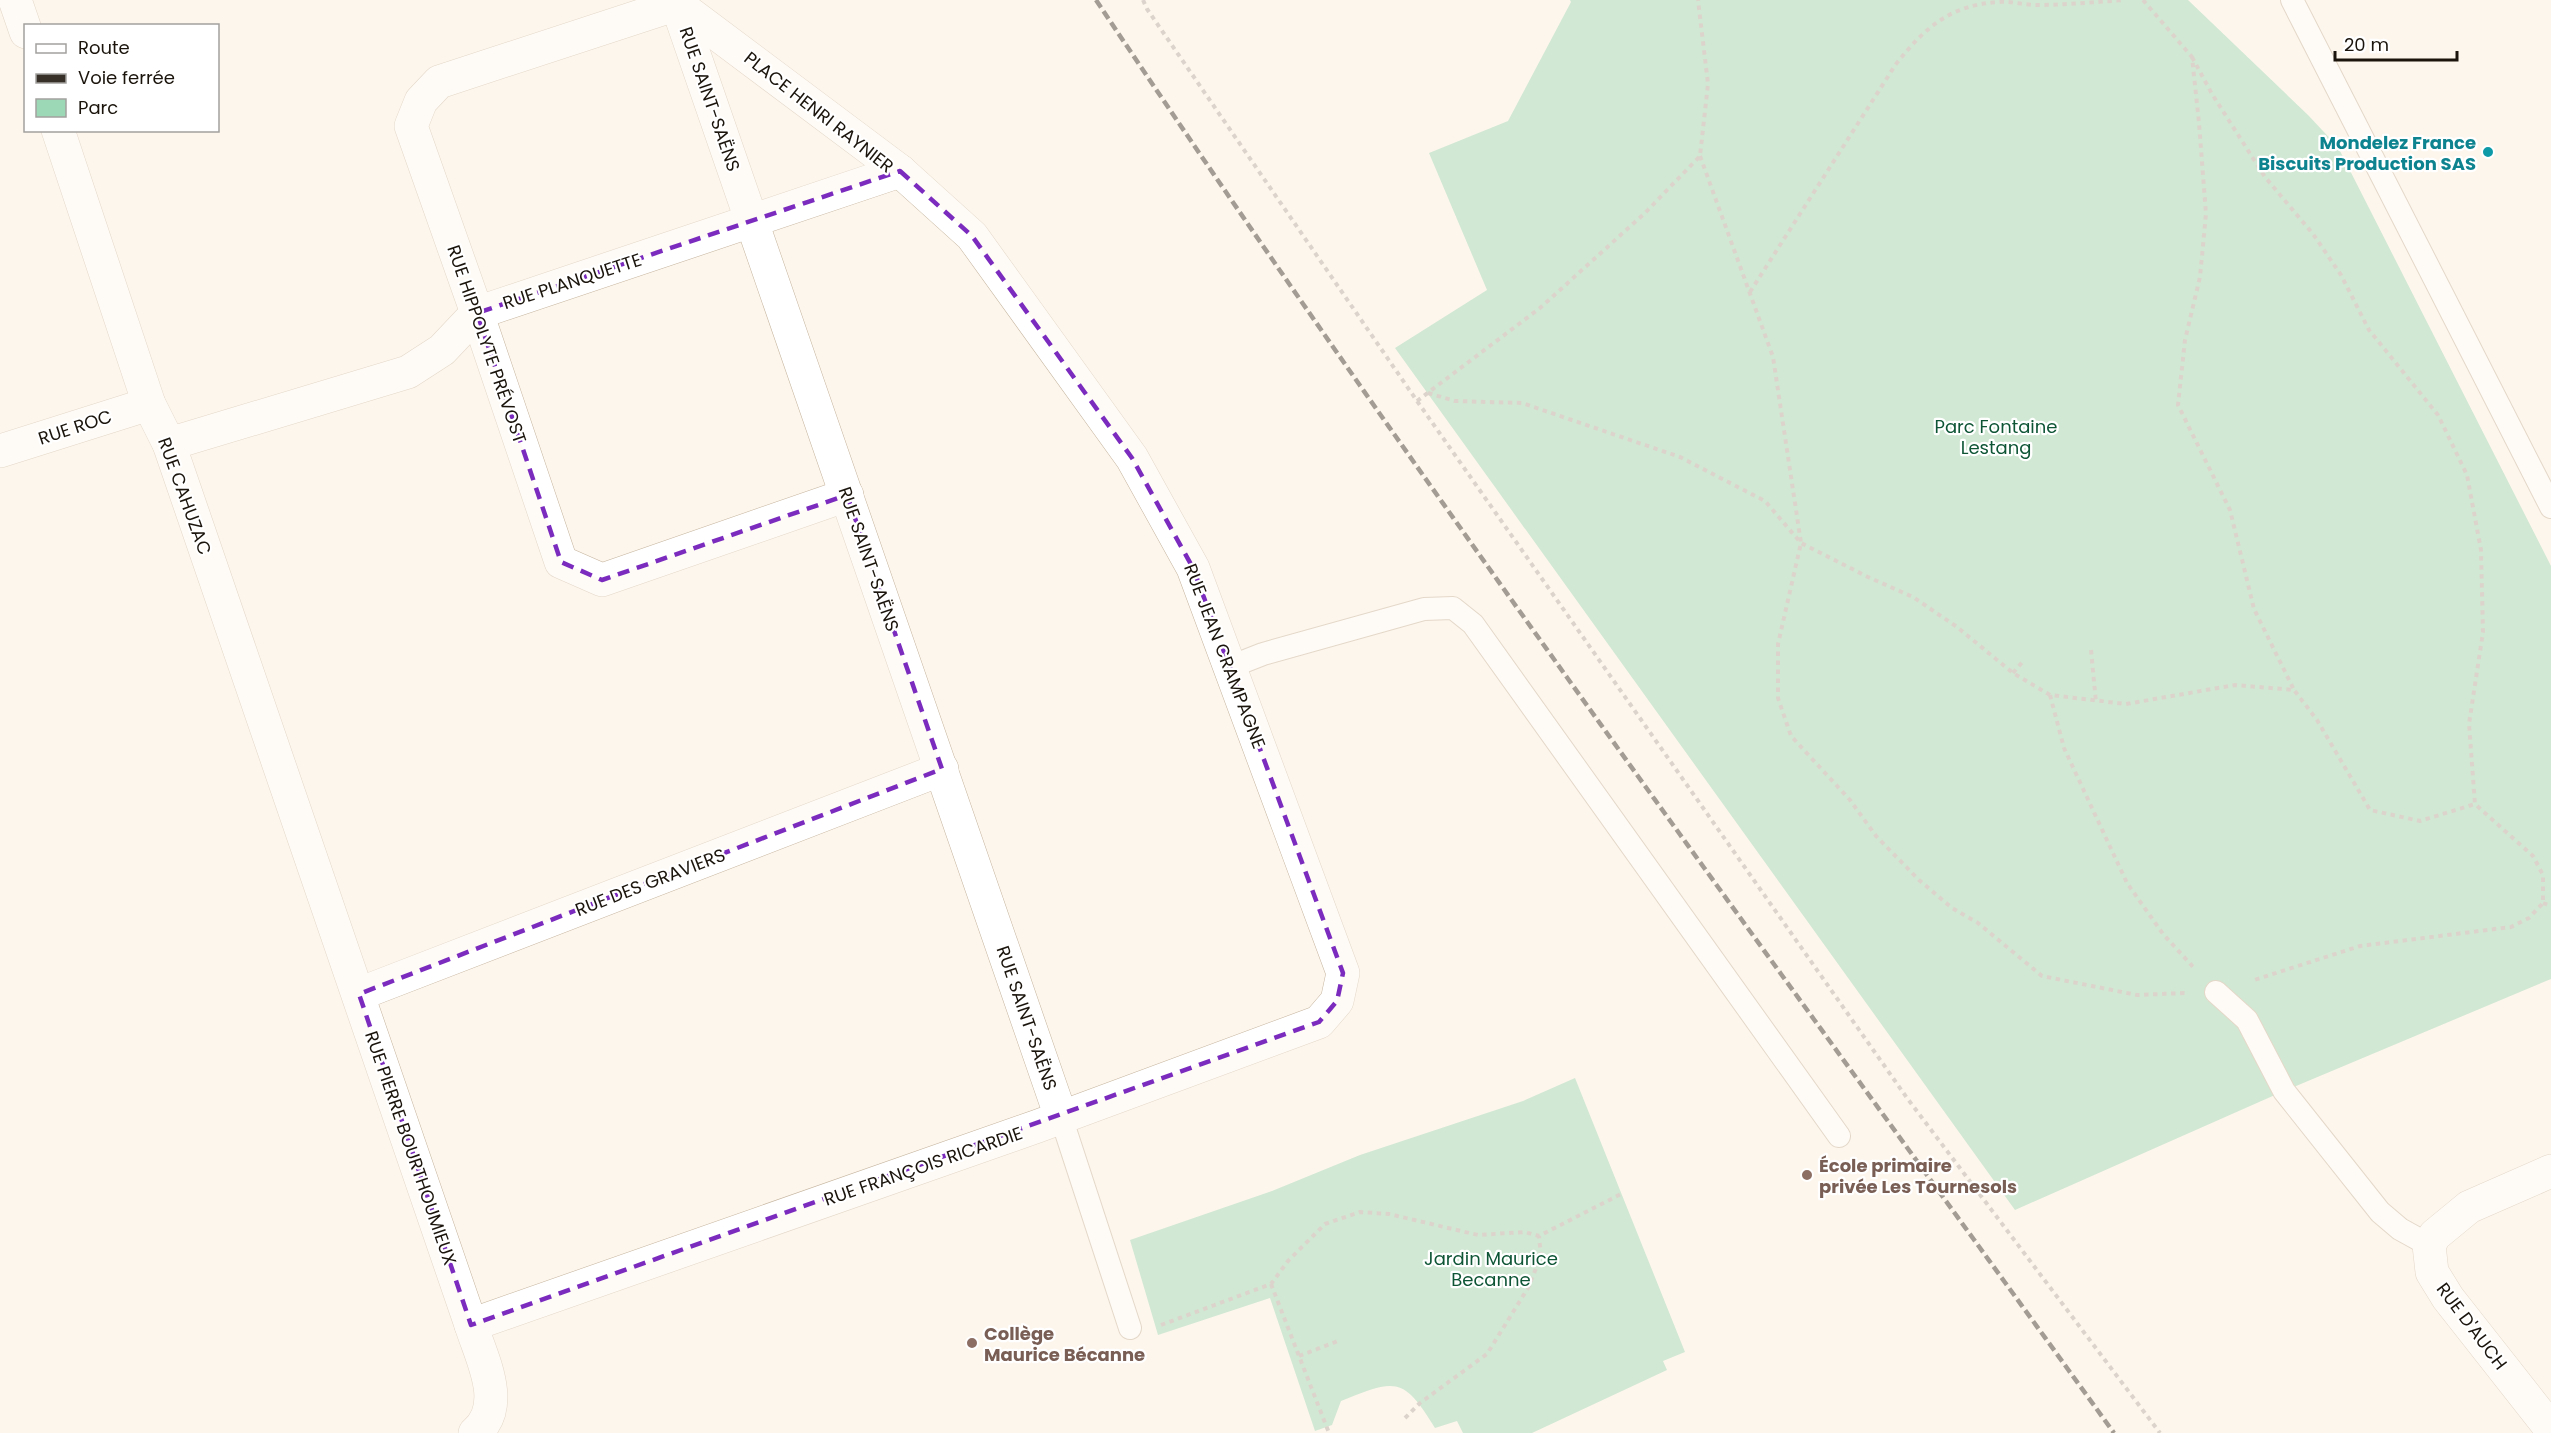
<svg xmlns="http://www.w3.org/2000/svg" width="2551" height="1433" font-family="Poppins,sans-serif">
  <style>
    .green { fill: #9cd8b5 }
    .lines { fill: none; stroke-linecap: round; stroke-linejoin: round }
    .lane-casing { stroke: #c5b49d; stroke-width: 24 }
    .street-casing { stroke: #c5b49d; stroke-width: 34 }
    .path { stroke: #b3aca4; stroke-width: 4; stroke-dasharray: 4.5 4.5; stroke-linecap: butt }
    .lane { stroke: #fff; stroke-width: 22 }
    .street { stroke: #fff; stroke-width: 33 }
    .rail { stroke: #363028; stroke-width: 4.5; stroke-dasharray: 9 4.5; stroke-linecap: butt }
    .marked { fill: none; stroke: #7b2cbf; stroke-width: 4.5; stroke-dasharray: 12 8; stroke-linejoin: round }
    .culture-dot { fill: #0f9aa8; stroke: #fff; stroke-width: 2 }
    .education-dot { fill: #8d6e63; stroke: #fff; stroke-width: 2 }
    .labels { text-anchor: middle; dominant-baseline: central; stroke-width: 4.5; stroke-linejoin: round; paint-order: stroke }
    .street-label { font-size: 18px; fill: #1a140c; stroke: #fff }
    .culture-label { font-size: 18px; font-weight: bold; fill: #0d838f; stroke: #fff; text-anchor: end }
    .park-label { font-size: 18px; fill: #0e5536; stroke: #fff }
    .education-label { font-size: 18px; font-weight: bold; fill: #785e54; stroke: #fff; text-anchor: start }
  </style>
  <rect width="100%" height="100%" fill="#fdf6ed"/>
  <g class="green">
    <path d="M1570 0H2188L2308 115 2338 147 2551 566V979L2284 1091 2015 1210 1395 348 1487 290 1429 153 1508 121 1571 2Z"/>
    <path d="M1575 1078 1685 1352 1663 1361 1667 1370 1532 1433H1463L1457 1421 1435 1428C1403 1376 1396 1379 1341 1401L1332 1425 1315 1431 1270 1298 1158 1335 1130 1240 1272 1191 1360 1155 1523 1101Z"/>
  </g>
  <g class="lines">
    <g class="lane-casing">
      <g id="lane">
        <path d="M2292 0 2551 507"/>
        <path d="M1230 667 1263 654 1424 609 1453 608 1473 624 1839 1136"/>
        <path d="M2216 992 2247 1020 2284 1091 2380 1212 2400 1229 2429 1245"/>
        <path d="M1061 1117 1130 1328"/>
      </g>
    </g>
    <g class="street-casing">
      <g id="street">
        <path d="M15 0 26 32"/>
        <path d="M676 2 1061 1117"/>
        <path d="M677 4 439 82 421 101 411 126 477 313 561 562 602 580 847 495"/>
        <path d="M58 130 149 404 169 444 471 1325C481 1357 508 1406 475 1433"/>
        <path d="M169 444 408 372 442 350 477 313 900 171"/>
        <path d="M0 451 149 404"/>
        <path d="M359 994 942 769"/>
        <path d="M2551 1171 2469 1207 2435 1235 2429 1245 2432 1272 2448 1298 2551 1429"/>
        <path d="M471 1325 1038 1126 1319 1022 1337 1001 1343 973 1193 568 1132 458 972 236 900 171 677 4"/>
      </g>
    </g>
    <g class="path">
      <path d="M1143 0 1147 9 1417 401 1907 1098 2160 1433"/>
      <path d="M2143 0 2192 57 2199 123 2206 214 2200 277 2185 340 2178 405 2230 510 2254 609 2294 690"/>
      <path d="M2192 57 2212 94 2265 177 2313 234 2341 275 2369 330 2438 415 2467 475 2481 550 2483 632 2469 724 2475 804 2533 856 2543 875V903L2529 918 2511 927 2360 946 2251 981"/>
      <path d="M1700 156 1773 357 1801 543 1778 644V698L1791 736 1850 800 1876 836 1919 880 1952 908 1978 923 2042 976 2137 995 2186 993"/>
      <path d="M1750 292 1896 64C1925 28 1949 5 1999 2 2011 1 2024 5 2036 5 2065 5 2095 2 2124 0"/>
      <path d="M1428 393 1455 401 1522 403 1680 457 1765 501 1801 543 1868 577 1913 597 1957 627 2013 673 2050 695 2126 704 2235 685 2294 690 2317 720 2370 810 2420 821 2475 804"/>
      <path d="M1417 401 1540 308 1645 213 1700 156 1708 84 1698 0"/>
      <path d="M2091 650 2096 702"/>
      <path d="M2013 673 2024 660"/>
      <path d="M2050 695 2064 748 2127 883 2163 934 2195 969"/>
      <path d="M2543 903 2551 906"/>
      <path d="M1271 1284 1329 1433"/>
      <path d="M1161 1325 1271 1284 1288 1261 1325 1224 1360 1212 1389 1214 1478 1235 1525 1232 1539 1236 1621 1194"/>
      <path d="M1299 1356 1338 1341"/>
      <path d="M1405 1418 1420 1403 1487 1354 1528 1288 1541 1256 1539 1236"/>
    </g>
    <use href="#lane" class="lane"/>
    <use href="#street" class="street"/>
    <path class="rail" d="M1096 0C1421 487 1771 958 2114 1433"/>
  </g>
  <path d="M0 0H2551V1433H0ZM900 171 972 236 1132 458 1193 568 1343 973 1337 1001 1319 1022 471 1325 359 994 942 769 847 495 602 580 561 562 477 313Z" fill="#fdf6ed" fill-opacity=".55" fill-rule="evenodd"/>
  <path class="marked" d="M900 171 972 236 1132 458 1193 568 1343 973 1337 1001 1319 1022 471 1325 359 994 942 769 847 495 602 580 561 562 477 313Z"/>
  <circle class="culture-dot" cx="2488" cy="152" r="6"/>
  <g class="education-dot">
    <circle cx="1807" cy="1175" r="6"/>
    <circle cx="972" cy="1343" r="6"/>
  </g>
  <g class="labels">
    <g class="street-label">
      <text transform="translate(710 99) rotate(71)">RUE SAINT-SAËNS</text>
      <text transform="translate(819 112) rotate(38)">PLACE HENRI RAYNIER</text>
      <text transform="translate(572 281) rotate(-18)">RUE PLANQUETTE</text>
      <text transform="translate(487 344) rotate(71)">RUE HIPPOLYTE PRÉVOST</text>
      <text transform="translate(75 427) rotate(-18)">RUE ROC</text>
      <text transform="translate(185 496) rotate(70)">RUE CAHUZAC</text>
      <text transform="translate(869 559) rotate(71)">RUE SAINT-SAËNS</text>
      <text transform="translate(1225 656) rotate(69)">RUE JEAN CRAMPAGNE</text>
      <text transform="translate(650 882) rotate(-21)">RUE DES GRAVIERS</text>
      <text transform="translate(1027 1018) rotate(71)">RUE SAINT-SAËNS</text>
      <text transform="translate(411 1148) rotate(71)">RUE PIERRE BOURTHOUMIEUX</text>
      <text transform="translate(923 1166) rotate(-19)">RUE FRANÇOIS RICARDIE</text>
      <text transform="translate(2472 1326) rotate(53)">RUE D'AUCH</text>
    </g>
    <g class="culture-label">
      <text x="2476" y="142">Mondelez France<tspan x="2476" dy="21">Biscuits Production SAS</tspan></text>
    </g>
    <g class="park-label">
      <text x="1996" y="426">Parc Fontaine<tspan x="1996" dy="21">Lestang</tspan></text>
      <text x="1491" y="1258">Jardin Maurice<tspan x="1491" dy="21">Becanne</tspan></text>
    </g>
    <g class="education-label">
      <text x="1819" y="1165">École primaire<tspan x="1819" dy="21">privée Les Tournesols</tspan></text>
      <text x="984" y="1333">Collège<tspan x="984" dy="21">Maurice Bécanne</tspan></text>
    </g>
  </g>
  <rect x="24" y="24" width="195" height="108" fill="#ffffff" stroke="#a3a19e" stroke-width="1.5"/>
  <rect x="36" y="44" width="30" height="9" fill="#ffffff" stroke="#a3a19e" stroke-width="1.5"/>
  <text x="78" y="54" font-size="18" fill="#1a140c">Route</text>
  <rect x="36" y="74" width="30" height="9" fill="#363028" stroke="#a3a19e" stroke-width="1.5"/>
  <text x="78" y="84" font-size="18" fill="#1a140c">Voie ferrée</text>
  <rect x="36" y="99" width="30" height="18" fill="#9cd8b5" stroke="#a3a19e" stroke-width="1.5"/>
  <text x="78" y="114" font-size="18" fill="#1a140c">Parc</text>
  <path d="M2335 51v9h122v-9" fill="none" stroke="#1a140c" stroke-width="3"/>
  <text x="2344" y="51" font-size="18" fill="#1a140c" stroke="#ffffff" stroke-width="4.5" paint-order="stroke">20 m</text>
</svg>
